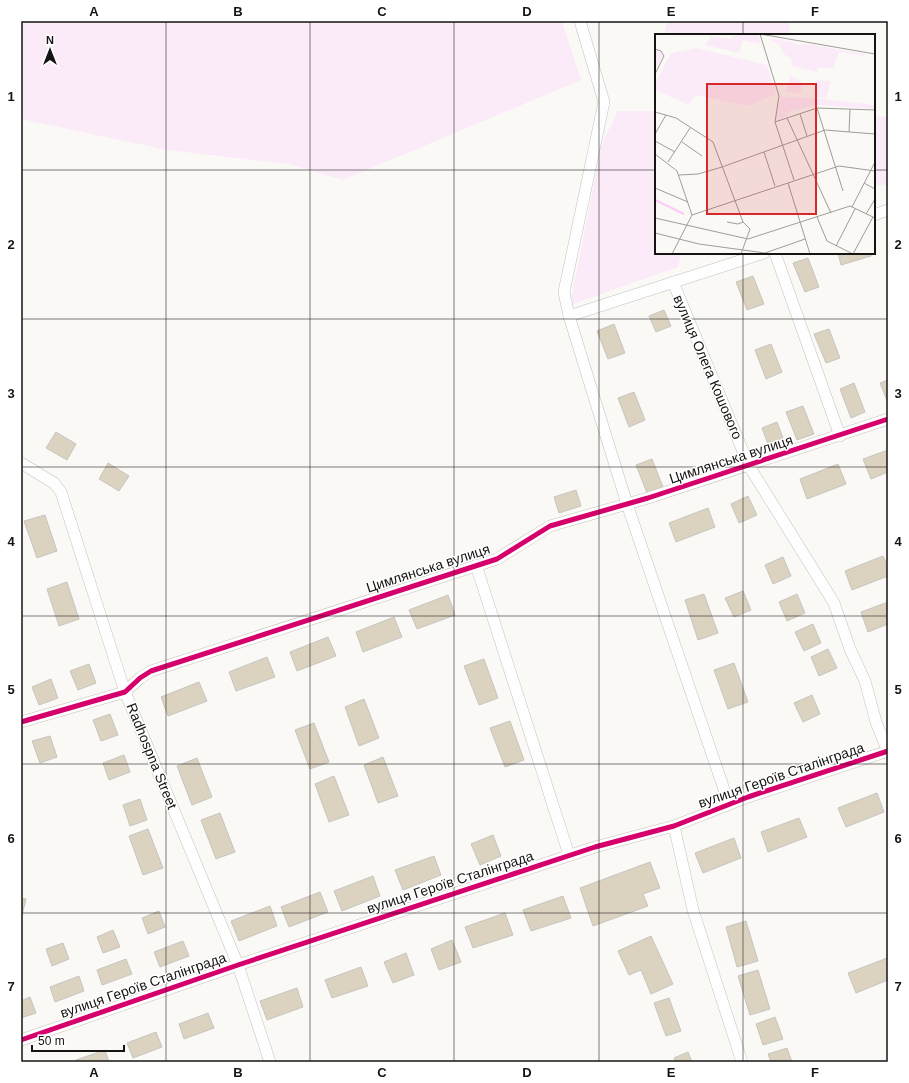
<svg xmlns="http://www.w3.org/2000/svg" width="909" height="1083" font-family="Helvetica,sans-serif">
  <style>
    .green { fill: #fbebf8 }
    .building { fill: #dbd3c0; stroke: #c6c5c2 }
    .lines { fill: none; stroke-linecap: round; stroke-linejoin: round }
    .street-casing { stroke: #c3c2c0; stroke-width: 12 }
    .street { stroke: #fefefe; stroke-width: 11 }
    .cycleway-casing { stroke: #fff; stroke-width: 8 }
    .cycleway { stroke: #d6006c; stroke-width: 5 }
    .grid { fill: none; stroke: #151412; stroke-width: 1; stroke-opacity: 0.55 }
    .labels { text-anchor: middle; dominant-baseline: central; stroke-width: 3; stroke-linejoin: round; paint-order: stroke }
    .street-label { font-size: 14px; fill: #151412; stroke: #fff }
    .inset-river { fill: none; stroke: #fbcbfa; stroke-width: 2 }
    .inset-road { fill: none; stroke: #9e9d9a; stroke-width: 1 }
    .view { fill: #d62828; fill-opacity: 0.15; stroke: #d62828; stroke-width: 2 }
    .inset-edge { fill: none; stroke: #151412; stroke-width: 2 }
    .neatline { fill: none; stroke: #151412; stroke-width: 1.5 }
    .grid-label { font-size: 13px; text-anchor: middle; font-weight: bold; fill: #151412 }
  </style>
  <rect width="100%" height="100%" fill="#faf9f5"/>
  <g class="green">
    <path d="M21 21H562L581 80 343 180 289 164 167 150 21 119Z"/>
    <path d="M667 21H790L789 35H664Z"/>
    <path d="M618 111H656V253H681L678 267 570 305 602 144Z"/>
    <path d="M874 116 888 117V184L874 186Z"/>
  </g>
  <g class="building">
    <path d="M838 253H870L871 256 841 265Z"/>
    <path d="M808 258 819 287 805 292 793 263Z"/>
    <path d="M753 276 764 304 747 310 736 282Z"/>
    <path d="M664 310 671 326 656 332 649 316Z"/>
    <path d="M614 324 625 353 608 359 597 331Z"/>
    <path d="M829 329 840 358 826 363 814 334Z"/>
    <path d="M771 344 782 372 766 379 755 350Z"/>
    <path d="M888 380V403L880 383Z"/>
    <path d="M854 383 865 412 851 418 840 389Z"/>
    <path d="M634 392 645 420 629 427 618 398Z"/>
    <path d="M803 406 814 434 797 440 786 412Z"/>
    <path d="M777 422 783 438 768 444 762 428Z"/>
    <path d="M56 432 76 444 67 460 46 448Z"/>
    <path d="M888 450V472L871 479 863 459Z"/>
    <path d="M652 459 663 487 647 493 636 465Z"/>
    <path d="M108 463 129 476 119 491 99 479Z"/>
    <path d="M838 464 846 484 807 499 800 479Z"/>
    <path d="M576 490 581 506 559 513 554 497Z"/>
    <path d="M748 496 757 515 739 523 731 504Z"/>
    <path d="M708 508 715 527 676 542 669 523Z"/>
    <path d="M45 515 57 551 37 558 24 521Z"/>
    <path d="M883 556 888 567V576L852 590 845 571Z"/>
    <path d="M783 557 791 576 773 584 765 565Z"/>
    <path d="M67 582 79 619 59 626 47 589Z"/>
    <path d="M743 591 751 610 734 617 725 598Z"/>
    <path d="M704 594 718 633 698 640 685 600Z"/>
    <path d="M797 594 805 613 787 621 779 602Z"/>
    <path d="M448 595 455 615 417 629 409 610Z"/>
    <path d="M888 602V624L868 632 861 612Z"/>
    <path d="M394 617 402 637 363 652 356 632Z"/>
    <path d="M813 624 821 643 804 651 795 632Z"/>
    <path d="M328 637 336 656 297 671 290 652Z"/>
    <path d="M828 649 837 668 819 676 811 657Z"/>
    <path d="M267 657 275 677 236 691 229 672Z"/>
    <path d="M484 659 498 698 479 705 464 666Z"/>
    <path d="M734 663 748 702 728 709 714 670Z"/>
    <path d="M89 664 96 683 78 690 70 671Z"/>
    <path d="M51 679 58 698 39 705 32 687Z"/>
    <path d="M199 682 207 701 168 716 161 697Z"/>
    <path d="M812 695 820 714 803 722 794 703Z"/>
    <path d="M364 699 379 738 359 746 345 707Z"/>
    <path d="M110 714 118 735 101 741 93 720Z"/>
    <path d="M510 721 524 760 505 767 490 728Z"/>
    <path d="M314 723 329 762 310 769 295 730Z"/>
    <path d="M50 736 57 757 40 763 32 741Z"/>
    <path d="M124 755 130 772 109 780 103 763Z"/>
    <path d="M383 757 398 796 378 803 364 765Z"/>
    <path d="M197 758 212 797 192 805 177 766Z"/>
    <path d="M334 776 349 815 329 822 315 784Z"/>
    <path d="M877 793 884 812 846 827 838 808Z"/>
    <path d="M140 799 147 820 130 826 123 805Z"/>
    <path d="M220 813 235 852 216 859 201 820Z"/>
    <path d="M799 818 807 837 768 852 761 832Z"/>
    <path d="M148 829 163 868 143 875 129 836Z"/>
    <path d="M493 835 501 856 480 865 471 844Z"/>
    <path d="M734 838 741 858 703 873 695 853Z"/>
    <path d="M434 856 441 875 403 890 395 870Z"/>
    <path d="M650 862 660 888 643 894 648 906 593 926 580 888Z"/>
    <path d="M373 876 380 896 342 911 334 891Z"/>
    <path d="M320 892 328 912 289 927 281 907Z"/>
    <path d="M563 896 571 918 531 931 523 910Z"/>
    <path d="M21 898 26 899 21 919Z"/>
    <path d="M270 906 277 926 239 941 231 921Z"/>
    <path d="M159 911 165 927 148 934 142 918Z"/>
    <path d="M505 913 513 935 473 948 465 927Z"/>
    <path d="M746 921 758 961 737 967 726 927Z"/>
    <path d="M113 930 120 947 103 953 97 937Z"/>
    <path d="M651 936 673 984 651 994 641 970 629 975 618 951Z"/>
    <path d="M452 940 461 962 439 970 431 949Z"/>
    <path d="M183 941 189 956 160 967 154 952Z"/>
    <path d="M63 943 69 959 52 966 46 949Z"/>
    <path d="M406 953 414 975 393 983 384 962Z"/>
    <path d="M887 958 888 980 856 993 848 973Z"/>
    <path d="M126 959 132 974 102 985 97 970Z"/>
    <path d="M361 967 368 986 332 998 325 980Z"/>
    <path d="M758 970 770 1009 750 1015 738 976Z"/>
    <path d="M79 976 84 991 55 1002 50 987Z"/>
    <path d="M297 988 303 1007 267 1020 260 1001Z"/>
    <path d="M30 997 36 1013 21 1018V1001Z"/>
    <path d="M669 998 681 1031 666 1036 654 1003Z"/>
    <path d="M208 1013 214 1028 184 1039 179 1024Z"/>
    <path d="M775 1017 783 1039 763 1045 756 1024Z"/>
    <path d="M156 1032 162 1047 133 1058 127 1043Z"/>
    <path d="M787 1048 792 1062H771L768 1054Z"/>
    <path d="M105 1050 109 1062H76V1060Z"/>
    <path d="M688 1052 692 1062H675L674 1058Z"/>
  </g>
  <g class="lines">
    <g class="street-casing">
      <g id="street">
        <path d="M580 21 604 102 564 292 569 316 627 504 729 804"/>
        <path d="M874 215 888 210"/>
        <path d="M775 253 840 436"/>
        <path d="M673 282 749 466 834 603 850 649 865 681 876 722 888 752"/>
        <path d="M569 316 764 253"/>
        <path d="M21 463 54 483 61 492 125 692 238 965 270 1062"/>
        <path d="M476 565 569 855"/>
        <path d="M21 722 125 692 140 678 151 671 497 559 550 526 648 498 888 419"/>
        <path d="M674 826 693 910 742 1062"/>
        <path d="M21 1040 238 965 595 847 674 826 748 797 888 751"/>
      </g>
    </g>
    <use href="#street" class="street"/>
    <g class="cycleway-casing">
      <g id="cycleway">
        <path d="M21 722 125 692 140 678 151 671 497 559 550 526 648 498 888 419"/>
        <path d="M21 1040 238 965 595 847 674 826 748 797 888 751"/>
      </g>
    </g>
    <use href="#cycleway" class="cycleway"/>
  </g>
  <path class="grid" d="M166 21V1062M310 21V1062M454 21V1062M599 21V1062M743 21V35M21 170H656M874 170H888M743 253V1062M21 319H888M21 467H888M21 616H888M21 764H888M21 913H888"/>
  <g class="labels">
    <g class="street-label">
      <text transform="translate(708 367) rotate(67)">вулиця Олега Кошового</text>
      <text transform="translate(731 459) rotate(-18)">Цимлянська вулиця</text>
      <text transform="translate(428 568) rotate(-18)">Цимлянська вулиця</text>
      <text transform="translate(152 756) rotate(68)">Radhospna Street</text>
      <text transform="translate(781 775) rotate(-19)">вулиця Героїв Сталінграда</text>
      <text transform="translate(450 882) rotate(-18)">вулиця Героїв Сталінграда</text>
      <text transform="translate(143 985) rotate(-19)">вулиця Героїв Сталінграда</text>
    </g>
  </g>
  <g transform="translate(655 34)">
    <rect width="220" height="220" fill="#faf9f5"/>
    <path d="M83 0H103L106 10 88 6 84 19 50 11 56 2 75 5ZM112 4 138 8 142 11 153 10 209 20V22L184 18 178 35 163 33 162 38 137 32 136 25 130 21 124 11ZM41 14 112 31 121 60 93 72 41 61 34 71 0 56V49L16 19ZM0 16 6 18 8 22 0 36ZM135 41 147 49 146 59 131 58ZM161 46 176 47 171 64 159 63ZM126 63 158 64 220 71V75L162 71 134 77 133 82 120 87Z" fill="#fbebf8"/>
    <path class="inset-river" d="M0 166 29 180"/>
    <path class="inset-road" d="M0 15 6 17 9 22 0 40M162 74 188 157M0 78 21 84 58 108 88 188M145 80 152 102M132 84 176 179M120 88 162 74 220 76M194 98 195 75M0 100 11 81M0 107 20 118M27 108 47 122M109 118 120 152M0 120 22 137 37 181M13 128 35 94M24 141 43 140 67 133 170 96 220 100M139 146 120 88 124 62 105 0 220 20M133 149 155 220M209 149 220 155M0 154 33 168M197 173 220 128M211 180 220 165M37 181 184 132 220 137M162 183 172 207 198 220 218 183M0 184 93 205 195 172 220 184M72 188 83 190 88 188 95 195 86 220M0 199 44 210 110 219 150 205M181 212 200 175M17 220 37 181"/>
    <path class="view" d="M52 50H161V180H52Z"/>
    <rect width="220" height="220" class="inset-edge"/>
  </g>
  <rect width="909" height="1083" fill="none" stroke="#ffffff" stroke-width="44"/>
  <g transform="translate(50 50)" stroke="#ffffff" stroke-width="3" paint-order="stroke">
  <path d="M0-3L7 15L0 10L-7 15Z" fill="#151412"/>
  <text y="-6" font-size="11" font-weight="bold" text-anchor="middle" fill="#151412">N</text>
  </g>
  <path d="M32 1045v6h92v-6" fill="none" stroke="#151412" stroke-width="2"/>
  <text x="38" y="1045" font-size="12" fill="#151412" stroke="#ffffff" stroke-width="3" paint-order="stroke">50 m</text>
  <rect x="22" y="22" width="865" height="1039" class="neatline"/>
  <g class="grid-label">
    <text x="94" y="16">A</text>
    <text x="238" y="16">B</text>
    <text x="382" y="16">C</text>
    <text x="527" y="16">D</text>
    <text x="671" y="16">E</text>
    <text x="815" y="16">F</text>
    <text x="11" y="101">1</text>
    <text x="898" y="101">1</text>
    <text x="11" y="249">2</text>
    <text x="898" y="249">2</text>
    <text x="11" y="398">3</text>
    <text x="898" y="398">3</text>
    <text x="11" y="546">4</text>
    <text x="898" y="546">4</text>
    <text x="11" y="694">5</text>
    <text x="898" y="694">5</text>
    <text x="11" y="843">6</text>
    <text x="898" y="843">6</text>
    <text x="11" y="991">7</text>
    <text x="898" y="991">7</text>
    <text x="94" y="1077">A</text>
    <text x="238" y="1077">B</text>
    <text x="382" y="1077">C</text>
    <text x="527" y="1077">D</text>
    <text x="671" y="1077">E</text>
    <text x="815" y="1077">F</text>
  </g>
</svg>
